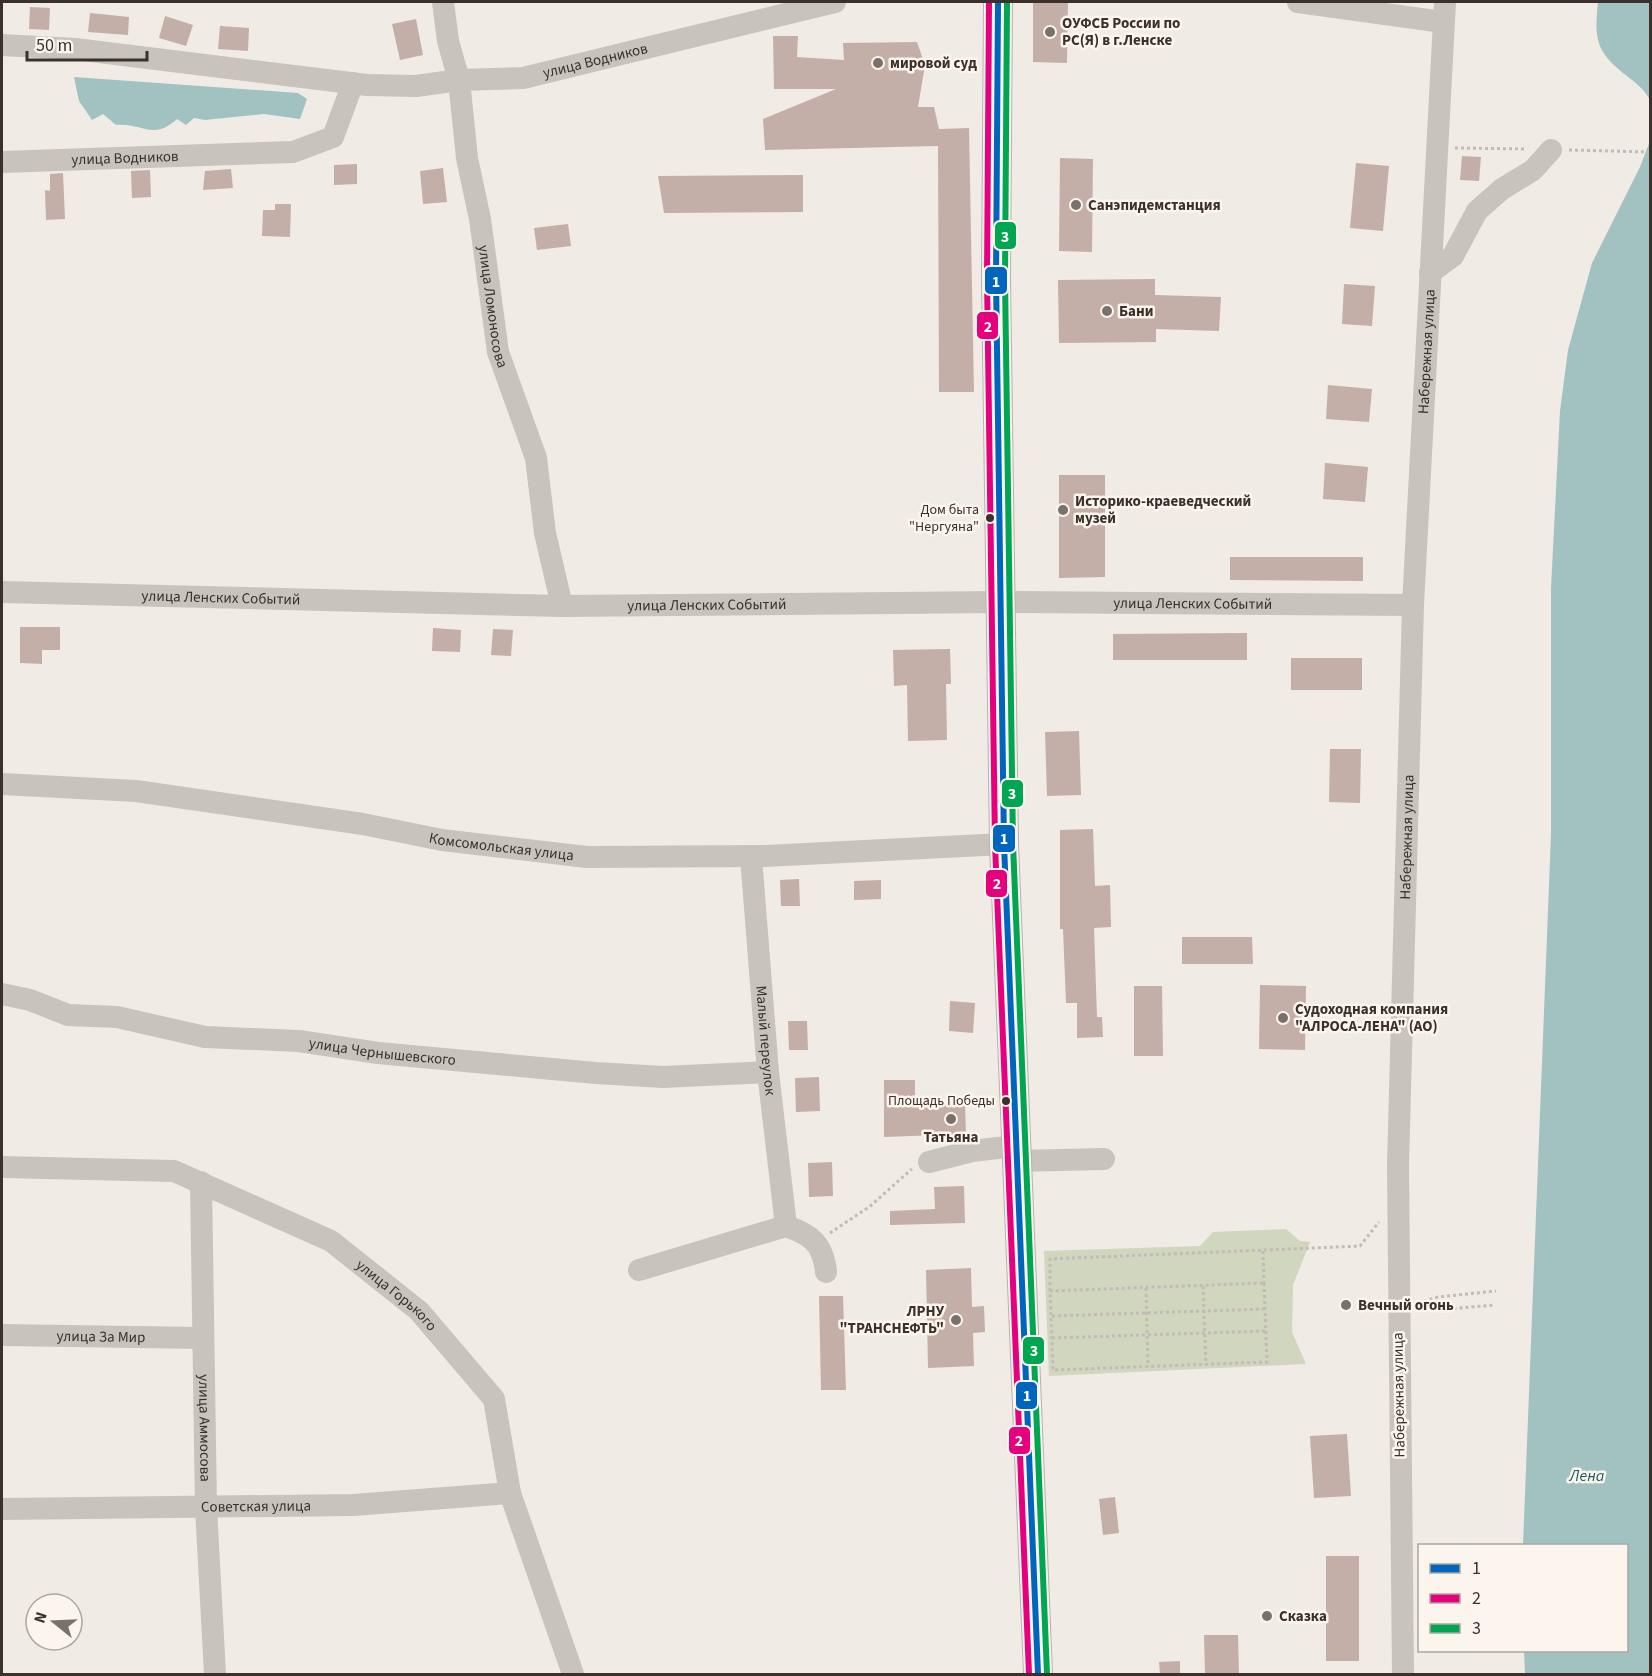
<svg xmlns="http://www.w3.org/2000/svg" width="1652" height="1676" font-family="'Source Sans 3',sans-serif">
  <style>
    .green { fill: #d1d6bf }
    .water { fill: #a1c2c1 }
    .building { fill: #c3afa7 }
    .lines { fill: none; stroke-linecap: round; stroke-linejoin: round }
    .path { stroke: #c2bbb6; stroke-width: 3; stroke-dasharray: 3 3; stroke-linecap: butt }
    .minor { stroke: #c9c3be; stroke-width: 22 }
    .major { stroke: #b8b1ad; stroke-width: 30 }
    .bus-1-casing { stroke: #fbf5ee; stroke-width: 10 }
    .bus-2-casing { stroke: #fbf5ee; stroke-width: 10 }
    .bus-3-casing { stroke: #fbf5ee; stroke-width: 10 }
    .bus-1 { stroke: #0065bd; stroke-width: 6 }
    .bus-2 { stroke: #e5007d; stroke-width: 6 }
    .bus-3 { stroke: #00a651; stroke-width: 6 }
    .poi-dot { fill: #7a716c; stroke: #fbf5ee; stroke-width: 2 }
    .bus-dot { fill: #3b302b; stroke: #fbf5ee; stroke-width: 2 }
    .labels { text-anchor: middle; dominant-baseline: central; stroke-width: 5; stroke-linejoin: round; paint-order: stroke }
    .bus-label { font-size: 14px; fill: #3b302b; stroke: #fbf5ee; text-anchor: end }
    .poi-label { font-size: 15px; font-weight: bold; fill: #3b302b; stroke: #fbf5ee; text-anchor: start }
    .street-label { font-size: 15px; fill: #3b302b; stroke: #fbf5ee }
    .water-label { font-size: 16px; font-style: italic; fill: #1f5a5e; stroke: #fbf5ee }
    .line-badge { stroke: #fbf5ee; stroke-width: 2 }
    .badge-label { font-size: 16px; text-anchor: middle; font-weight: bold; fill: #fff }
  </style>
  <rect width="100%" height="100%" fill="#f0ebe5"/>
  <path class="green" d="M1286 1229 1300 1241 1310 1242 1293 1285 1292 1332 1306 1364 1049 1376 1044 1251 1200 1246 1213 1232Z"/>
  <g class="water">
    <path d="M1598 2H1650V100C1645 90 1636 83 1627 76 1596 52 1594 40 1598 2Z"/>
    <path d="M74 77 298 93 307 99 300 119 264 114 205 120 194 118 186 125 177 119C153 141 143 123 116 125L103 114 92 120 79 101Z"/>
    <path d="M1650 141V1674H1525L1524 1651 1626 1650V1546L1523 1545 1551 834V588L1560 411 1568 350 1592 263 1640 167Z"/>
  </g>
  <g class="building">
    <path d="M1033 2H1068L1067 63 1033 62Z"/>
    <path d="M30 7 50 8 49 30 29 29Z"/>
    <path d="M90 13 129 17 128 35 88 32Z"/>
    <path d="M165 16 193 25 186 46 159 38Z"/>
    <path d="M416 19 423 55 400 60 392 24Z"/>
    <path d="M220 26 249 28 248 51 218 49Z"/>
    <path d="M773 36H798L797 57 844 60 843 43 917 42 925 65 918 107H934L939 129 969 128 974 392H939L938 146 765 150 763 119 836 89H774Z"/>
    <path d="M1462 156 1481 157 1479 181 1460 180Z"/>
    <path d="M1060 158 1093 159 1092 252 1059 251Z"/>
    <path d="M1356 163 1389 166 1383 231 1350 228Z"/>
    <path d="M357 164V184L334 185V165Z"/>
    <path d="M443 168 447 202 423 204 420 171Z"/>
    <path d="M231 169 233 188 203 190 205 171Z"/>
    <path d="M150 170 151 197 132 198 131 171Z"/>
    <path d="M63 173 65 219 46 220 45 190 50 191V174Z"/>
    <path d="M803 175V212L664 213 658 176Z"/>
    <path d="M275 204H291L290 237 262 236 263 210H275Z"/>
    <path d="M568 224 571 246 537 250 534 228Z"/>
    <path d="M1155 279V295L1221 297 1219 331 1156 329V342L1059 343 1058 280Z"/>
    <path d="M1344 284 1375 286 1372 326 1342 324Z"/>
    <path d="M1328 385 1372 389 1369 422 1326 419Z"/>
    <path d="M1325 463 1368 467 1365 502 1323 499Z"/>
    <path d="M1059 475H1105V577L1059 578Z"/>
    <path d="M1230 557H1363V581L1230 580Z"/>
    <path d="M20 627H60V650H42V664L20 663Z"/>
    <path d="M433 628 461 630 460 652 432 651Z"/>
    <path d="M493 629 513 630 511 656 491 655Z"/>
    <path d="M1247 633V660H1113V634Z"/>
    <path d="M950 649 951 684H946L947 740 908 741 907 685 894 686 893 650Z"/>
    <rect x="1291" y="658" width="71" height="32"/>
    <path d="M1079 731 1081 795 1047 796 1045 732Z"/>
    <path d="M1330 749H1361L1360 803 1329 802Z"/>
    <path d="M1093 829 1095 886 1110 885 1111 927 1094 928 1097 1017H1102L1103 1037 1077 1038V1003H1066L1063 929H1060V830Z"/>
    <path d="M799 879 800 906H781L780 880Z"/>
    <path d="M881 880V899L854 900V881Z"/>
    <path d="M1182 937H1252L1253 964H1182Z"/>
    <path d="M1260 985 1306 986 1305 1050 1259 1049Z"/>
    <path d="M1134 986H1162L1163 1056H1134Z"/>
    <path d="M950 1001 975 1003 973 1033 949 1031Z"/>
    <path d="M788 1021H807L808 1050H789Z"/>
    <path d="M819 1077 820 1111 796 1112 795 1078Z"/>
    <path d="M884 1080H915V1105L965 1104 966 1134 884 1137Z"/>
    <path d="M832 1162 833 1196 809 1197 808 1163Z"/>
    <path d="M964 1186 965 1223 890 1225V1211L935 1209 934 1187Z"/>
    <path d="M971 1268 972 1307 984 1306 985 1332 973 1333 974 1366 928 1368 926 1270Z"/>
    <path d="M819 1296H843L846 1390H821Z"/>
    <path d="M1347 1434 1351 1496 1314 1498 1310 1436Z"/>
    <path d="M1115 1497 1119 1533 1103 1535 1099 1499Z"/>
    <rect x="1326" y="1556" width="33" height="105"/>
    <path d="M1204 1635H1238L1239 1674H1205Z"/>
    <path d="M1180 1661V1674H1160L1159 1662Z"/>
  </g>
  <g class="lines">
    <g class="path">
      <path d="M1455 148 1527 149"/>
      <path d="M1569 150 1650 152"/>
      <path d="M830 1233 869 1207 912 1169"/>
      <path d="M1263 1251 1264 1283"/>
      <path d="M1264 1283 1267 1362 1053 1370 1050 1291Z"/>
      <path d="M1203 1286 1206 1365"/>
      <path d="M1146 1288 1148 1367"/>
      <path d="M1050 1291V1259L1360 1246 1379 1222"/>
      <path d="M1418 1303 1438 1297 1496 1291"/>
      <path d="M1418 1306 1438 1310 1495 1305"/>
      <path d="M1052 1316 1265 1309"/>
      <path d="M1052 1338 1265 1331"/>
    </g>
    <g class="minor">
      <path id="s1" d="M443 2 448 41 459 80 467 158 480 219 498 352 536 458 545 533 562 606"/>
      <path d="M1298 2 1443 22"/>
      <path id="s2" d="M2 45 75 49 367 85 416 86 459 80 523 78 835 2"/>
      <path id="s3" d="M2 162 293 152 333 137 353 83"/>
      <path d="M1430 273 1453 256 1477 211 1502 189 1533 170 1551 150"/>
      <path id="s4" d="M2 592 562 606 1000 602 1413 605"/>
      <path id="s5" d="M2 784 136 791 363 824 442 840 587 857 765 856 1004 844"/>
      <path id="s6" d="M751 857 768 1072 786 1226"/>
      <path id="s7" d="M2 994 30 1000 68 1015 117 1017 205 1037 299 1041 378 1053 596 1073 663 1077 768 1072"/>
      <path d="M1015 1161 1104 1159"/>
      <path d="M929 1162 972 1151 1015 1146"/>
      <path id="s8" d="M2 1167 174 1171 331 1241 419 1311 494 1399 510 1493 573 1674"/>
      <path id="s9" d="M201 1182 206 1508 215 1674"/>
      <path d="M639 1270 786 1226C812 1235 823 1244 826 1272"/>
      <path id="s10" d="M2 1335 202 1338"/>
      <path id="s11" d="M2 1509 353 1505 510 1493"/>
      <path id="s12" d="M1403 1674 1398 1165 1413 605 1445 2"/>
    </g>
    <path class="major" d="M998 2 996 278 1004 844 1038 1674"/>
    <g class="bus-1-casing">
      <path id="bus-1" d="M998 2 996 278 1004 844 1038 1674"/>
    </g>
    <g class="bus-2-casing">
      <path id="bus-2" d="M989 2 987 278 995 844 1029 1674"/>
    </g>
    <g class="bus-3-casing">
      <path id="bus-3" d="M1007 2 1005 278 1013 844 1047 1674"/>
    </g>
    <use href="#bus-1" class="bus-1"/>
    <use href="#bus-2" class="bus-2"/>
    <use href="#bus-3" class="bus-3"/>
  </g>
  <g class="poi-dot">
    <circle cx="1050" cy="32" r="6"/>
    <circle cx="878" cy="63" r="6"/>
    <circle cx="1076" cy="205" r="6"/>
    <circle cx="1107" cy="311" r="6"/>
    <circle cx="1063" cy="510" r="6"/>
    <circle cx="1283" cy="1018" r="6"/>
    <circle cx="951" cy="1119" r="6"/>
    <circle cx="1346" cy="1305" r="6"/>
    <circle cx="956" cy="1320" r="6"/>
    <circle cx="1267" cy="1616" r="6"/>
  </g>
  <g class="bus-dot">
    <circle cx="990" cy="518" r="5"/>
    <circle cx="1006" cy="1101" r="5"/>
  </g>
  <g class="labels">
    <g class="bus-label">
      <text x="979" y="510">Дом быта<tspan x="979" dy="17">"Нергуяна"</tspan></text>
      <text x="995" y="1101">Площадь Победы</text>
    </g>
    <g class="poi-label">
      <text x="1062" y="23">ОУФСБ России по<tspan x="1062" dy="17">РС(Я) в г.Ленске</tspan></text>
      <text x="890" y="63">мировой суд</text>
      <text x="1088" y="205">Санэпидемстанция</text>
      <text x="1119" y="311">Бани</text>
      <text x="1075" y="501">Историко-краеведческий<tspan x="1075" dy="17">музей</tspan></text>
      <text x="1295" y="1009">Судоходная компания<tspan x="1295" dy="17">"АЛРОСА-ЛЕНА" (АО)</tspan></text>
      <text x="951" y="1137" text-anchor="middle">Татьяна</text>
      <text x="1358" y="1305">Вечный огонь</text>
      <text x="944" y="1311" text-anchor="end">ЛРНУ<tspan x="944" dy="17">"ТРАНСНЕФТЬ"</tspan></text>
      <text x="1279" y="1616">Сказка</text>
    </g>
    <g class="street-label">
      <text stroke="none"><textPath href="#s2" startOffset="598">улица Водников</textPath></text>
      <text stroke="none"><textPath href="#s3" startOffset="123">улица Водников</textPath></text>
      <text stroke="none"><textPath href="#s1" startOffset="309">улица Ломоносова</textPath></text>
      <text stroke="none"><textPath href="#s12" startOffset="1323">Набережная улица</textPath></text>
      <text stroke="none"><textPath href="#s4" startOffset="219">улица Ленских Событий</textPath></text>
      <text stroke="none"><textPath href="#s4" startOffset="1191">улица Ленских Событий</textPath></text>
      <text stroke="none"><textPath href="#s4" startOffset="705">улица Ленских Событий</textPath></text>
      <text stroke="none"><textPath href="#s12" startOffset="837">Набережная улица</textPath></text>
      <text stroke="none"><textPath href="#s5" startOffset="504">Комсомольская улица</textPath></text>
      <text stroke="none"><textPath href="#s6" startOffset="184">Малый переулок</textPath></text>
      <text stroke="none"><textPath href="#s7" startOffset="387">улица Чернышевского</textPath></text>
      <text stroke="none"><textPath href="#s8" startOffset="429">улица Горького</textPath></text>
      <text stroke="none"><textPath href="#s10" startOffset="99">улица За Мир</textPath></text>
      <text transform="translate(1399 1395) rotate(-91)">Набережная улица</text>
      <text stroke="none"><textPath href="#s9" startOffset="246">улица Аммосова</textPath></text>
      <text stroke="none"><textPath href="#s11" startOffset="254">Советская улица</textPath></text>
    </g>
    <g class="water-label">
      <text x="1587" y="1476">Лена</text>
    </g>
  </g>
  <g class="line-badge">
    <rect x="994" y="221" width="23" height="29" rx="6" fill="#00a651"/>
    <rect x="984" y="266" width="24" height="29" rx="6" fill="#0065bd"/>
    <rect x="976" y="311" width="23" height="29" rx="6" fill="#e5007d"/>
    <rect x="1001" y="779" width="23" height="29" rx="6" fill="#00a651"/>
    <rect x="992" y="824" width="24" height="29" rx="6" fill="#0065bd"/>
    <rect x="985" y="869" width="23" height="29" rx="6" fill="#e5007d"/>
    <rect x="1022" y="1336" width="23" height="29" rx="6" fill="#00a651"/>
    <rect x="1015" y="1381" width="23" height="29" rx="6" fill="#0065bd"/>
    <rect x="1008" y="1426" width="23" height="29" rx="6" fill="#e5007d"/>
  </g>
  <g class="badge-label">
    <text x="1005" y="242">3</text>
    <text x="996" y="287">1</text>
    <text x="988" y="332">2</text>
    <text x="1012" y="799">3</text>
    <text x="1004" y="844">1</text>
    <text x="997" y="889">2</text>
    <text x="1034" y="1356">3</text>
    <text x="1027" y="1401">1</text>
    <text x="1019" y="1446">2</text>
  </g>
  <rect width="1652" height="1676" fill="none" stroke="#3b302b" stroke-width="6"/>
  <rect x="1418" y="1544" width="210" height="108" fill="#fbf5ee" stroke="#aea6a0" stroke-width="1.5"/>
  <rect x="1430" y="1564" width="30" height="9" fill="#0065bd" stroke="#aea6a0" stroke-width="1.5"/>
  <text x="1472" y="1574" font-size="18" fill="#3b302b">1</text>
  <rect x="1430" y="1594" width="30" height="9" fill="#e5007d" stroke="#aea6a0" stroke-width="1.5"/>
  <text x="1472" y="1604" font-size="18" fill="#3b302b">2</text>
  <rect x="1430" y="1624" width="30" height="9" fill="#00a651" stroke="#aea6a0" stroke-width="1.5"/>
  <text x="1472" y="1634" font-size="18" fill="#3b302b">3</text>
  <g transform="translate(54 1622) rotate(288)"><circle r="28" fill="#fbf5ee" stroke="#aea6a0" stroke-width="1.5"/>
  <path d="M0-4.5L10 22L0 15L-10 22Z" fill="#7a716c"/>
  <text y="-9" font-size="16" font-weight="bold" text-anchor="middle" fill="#3b302b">N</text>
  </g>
  <path d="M27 51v9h120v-9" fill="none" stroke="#3b302b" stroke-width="3"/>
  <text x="36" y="51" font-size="18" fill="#3b302b" stroke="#fbf5ee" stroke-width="4.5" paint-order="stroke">50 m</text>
</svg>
